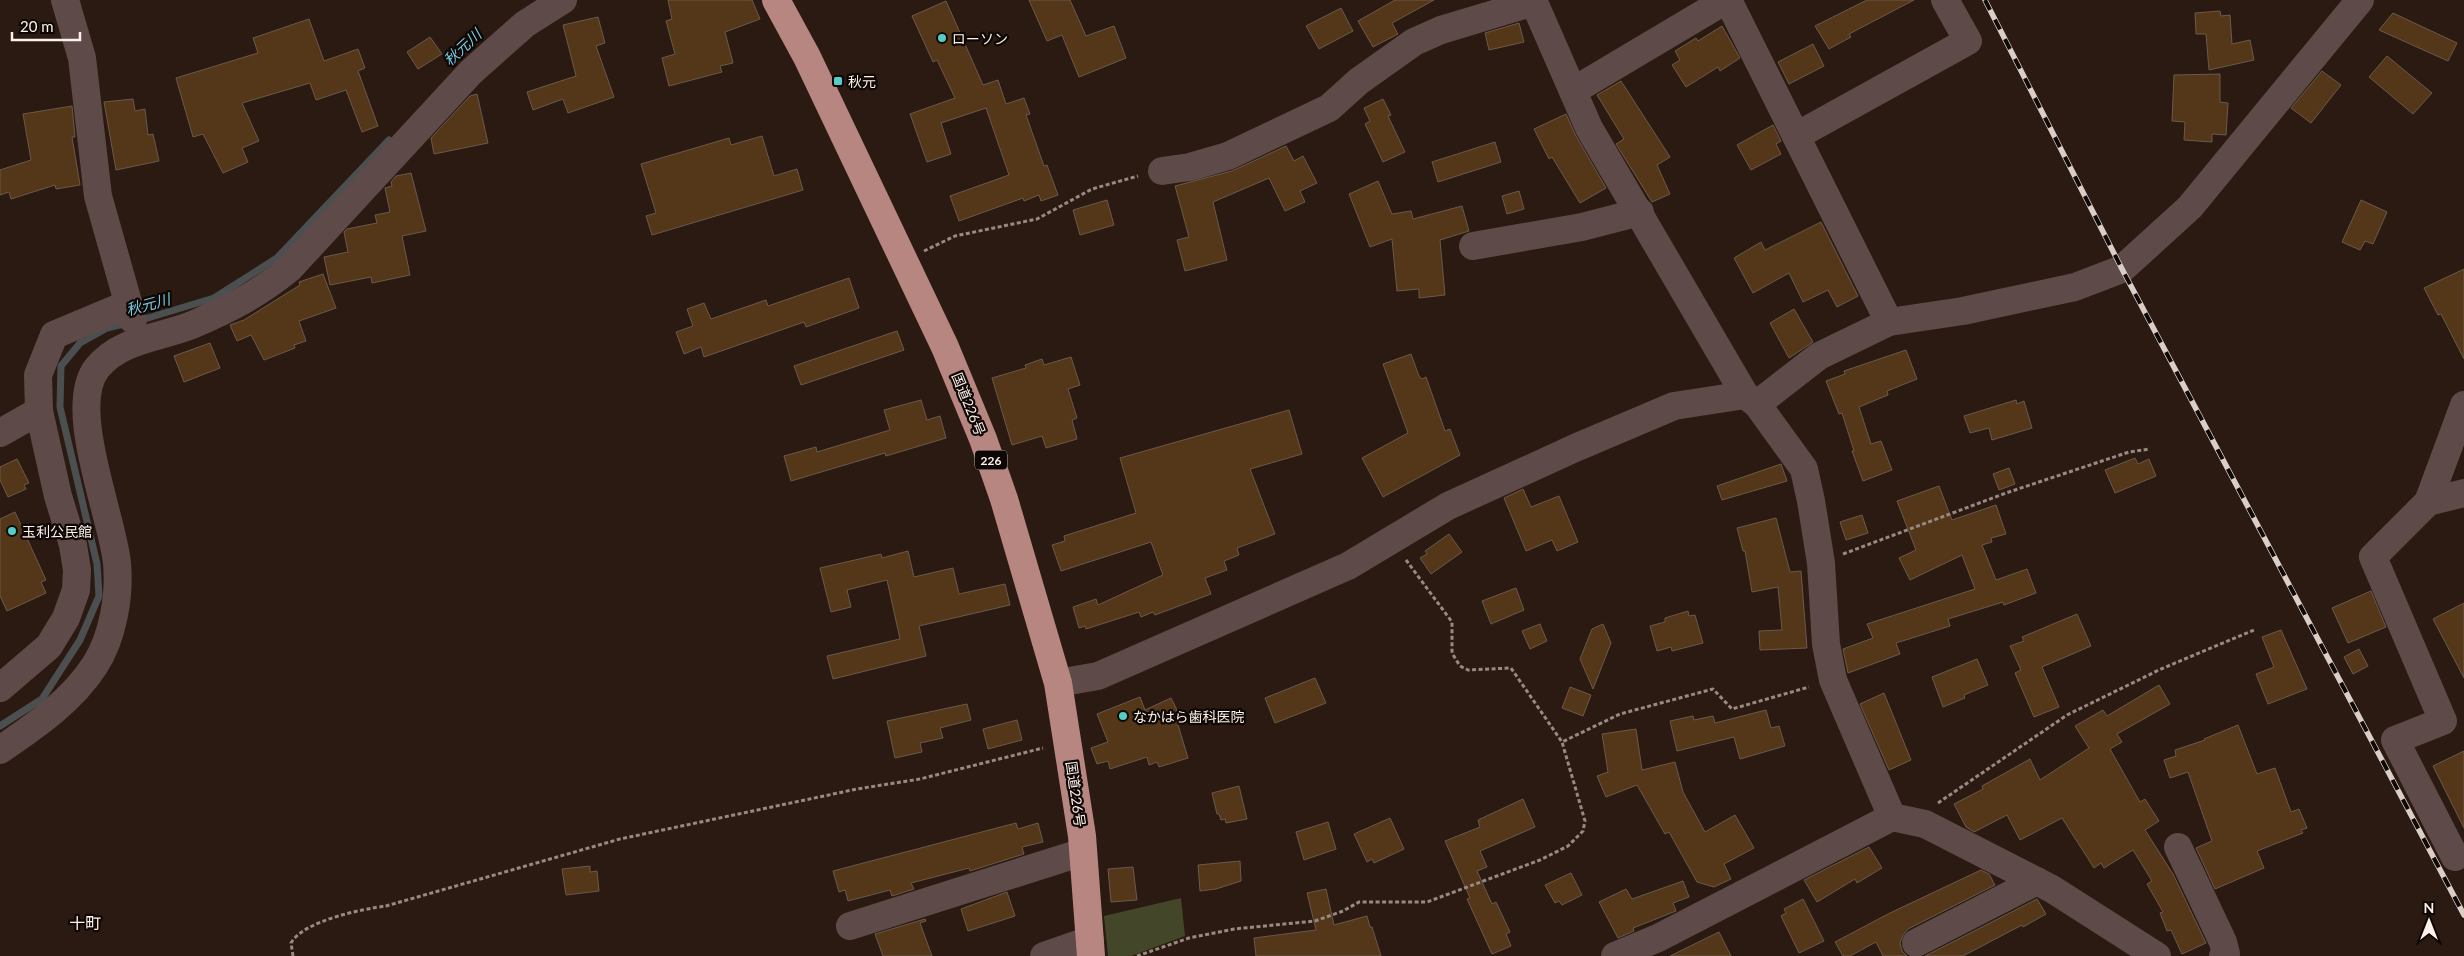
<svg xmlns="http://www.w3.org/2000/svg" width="2464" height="956" font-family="Lato,'Noto Sans JP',sans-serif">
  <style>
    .green { fill: #434629 }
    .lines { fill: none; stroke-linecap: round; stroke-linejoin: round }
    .stream { stroke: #4c4f50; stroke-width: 7 }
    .building { fill: #543618; stroke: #6a5a4b }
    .path { stroke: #988982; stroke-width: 3; stroke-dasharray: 4 2.5; stroke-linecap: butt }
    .minor { stroke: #5e4a48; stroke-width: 28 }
    .highway { stroke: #b78680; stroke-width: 28 }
    .rail-casing { stroke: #dbcec8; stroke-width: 5.5 }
    .rail { stroke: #0e0704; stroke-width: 4; stroke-dasharray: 11; stroke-linecap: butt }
    .poi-dot { fill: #54cdc9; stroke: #0e0704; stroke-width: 2 }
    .labels { text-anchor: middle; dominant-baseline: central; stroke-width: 4.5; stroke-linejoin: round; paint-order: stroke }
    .shield { fill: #0e0704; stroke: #b5aba6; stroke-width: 1 }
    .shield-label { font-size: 12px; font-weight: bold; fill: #fdf1eb }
    .poi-label { font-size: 14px; fill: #fdf1eb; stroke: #0e0704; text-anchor: start }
    .street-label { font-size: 14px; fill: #fdf1eb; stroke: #0e0704 }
    .water-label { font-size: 15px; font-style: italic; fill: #76cde7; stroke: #0e0704 }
    .quarter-label { font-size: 16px; fill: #fdf1eb; stroke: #0e0704 }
  </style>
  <rect width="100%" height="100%" fill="#2b1a12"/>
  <path class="green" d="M1181 898 1185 936 1131 956H1108L1104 916Z"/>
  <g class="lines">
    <g class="stream">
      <path d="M138 321 214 298 277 258 389 140"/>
      <path d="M0 726 42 699 80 640 99 596 97 564 60 407 61 366 80 343 107 328 128 323"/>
    </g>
  </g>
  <g class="building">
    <path d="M668 0H752L760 19 725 32 733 63 720 66 722 72 669 86 662 58 675 54 666 21 672 19Z"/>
    <path d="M1029 0H1070L1086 36 1114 26 1126 58 1079 77 1062 35 1047 41Z"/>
    <path d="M1395 0H1434L1392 23 1398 34 1373 47 1358 21Z"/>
    <path d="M1867 0H1914L1849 34 1851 37 1829 49 1815 26Z"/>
    <path d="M946 1 983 85 998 80 1006 104 1024 98 1030 114 1026 115 1044 166 1047 165 1058 195 1041 201 1039 195 1024 201 1023 198 959 221 950 196 1009 175 986 108 941 123 951 154 927 162 910 114 955 98 937 60 933 62 912 16Z"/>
    <path d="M1341 8 1353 31 1319 49 1306 26Z"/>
    <path d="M2220 11 2221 16 2230 15 2232 44 2250 40 2254 60 2209 70 2206 34H2196L2195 13Z"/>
    <path d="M2393 13 2457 43 2448 61 2379 30Z"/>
    <path d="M598 17 605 43 596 46 614 97 568 113 563 99 533 110 527 92 576 76 563 25Z"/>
    <path d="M309 19 324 61 358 49 365 68 358 71 378 126 362 132 346 90 316 100 310 83 242 103 259 141 242 148 248 162 223 173 203 134 193 137 176 78 258 53 253 38Z"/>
    <path d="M1519 23 1524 42 1489 50 1485 33Z"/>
    <path d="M1722 26 1740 58 1720 71 1718 67 1686 87 1672 65 1680 60 1675 51 1696 38 1698 41Z"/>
    <path d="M430 37 442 54 418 69 407 52Z"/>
    <path d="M1813 44 1824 66 1789 84 1778 62Z"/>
    <path d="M2387 56 2432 93 2413 114 2369 77Z"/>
    <path d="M2322 71 2341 85 2311 123 2291 108Z"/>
    <path d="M2220 74V102L2228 103 2226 135 2212 134V142L2184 140 2185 122 2172 121 2174 75Z"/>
    <path d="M1621 81 1670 157 1657 165 1670 194 1652 202 1616 144 1624 139 1597 95Z"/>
    <path d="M477 94 488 143 434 154 431 138 470 96Z"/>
    <path d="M133 99 135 111 145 109 148 135 153 134 159 161 116 170 104 102Z"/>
    <path d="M1383 99 1391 115 1388 116 1405 152 1383 162 1365 124 1370 121 1364 108Z"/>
    <path d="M72 106 75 137H72L80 185 56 189 55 185 11 199 9 192 0 195V170L31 160 23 114Z"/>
    <path d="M1566 114 1576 136 1606 188 1580 203 1552 157 1549 159 1534 129Z"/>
    <path d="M1773 125 1781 141 1776 144 1781 154 1751 170 1737 145Z"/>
    <path d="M762 136 774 176 797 169 803 190 652 235 646 216 656 213 641 164 729 138 731 145Z"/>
    <path d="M1495 142 1501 162 1438 182 1432 162Z"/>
    <path d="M1286 146 1294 161 1303 156 1317 183 1300 191 1305 202 1285 211 1269 178 1213 202 1227 260 1185 271 1177 240 1189 237 1175 186 1232 171Z"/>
    <path d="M411 173 426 231 402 236 410 275 372 283 371 277 330 285 324 257 348 252 344 232 347 229 377 223 375 215 390 212 385 188 392 186 391 182 396 176Z"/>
    <path d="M1378 181 1392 214 1411 211 1413 219 1462 206 1469 231 1440 240 1445 295 1419 298V289L1397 291 1392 239 1370 247 1349 194Z"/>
    <path d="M1519 191 1524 209 1507 214 1502 196Z"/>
    <path d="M1107 200 1114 225 1080 235 1073 210Z"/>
    <path d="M2361 200 2387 212 2373 244 2365 241 2360 250 2342 242Z"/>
    <path d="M1821 222 1858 296 1837 307 1828 290 1803 302 1789 273 1753 293 1734 258 1761 242 1765 250Z"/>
    <path d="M2464 269V359L2441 314 2438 315 2424 288Z"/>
    <path d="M323 274 336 308 299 321 306 341 294 345 295 348 264 360 251 335 237 341 230 325 244 320 300 285 299 282Z"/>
    <path d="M849 278 859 308 806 327 804 322 704 357 701 347 684 354 676 332 693 326 687 309 704 303 711 319 766 300 768 306Z"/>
    <path d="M1794 309 1813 342 1789 358 1770 323Z"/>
    <path d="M897 331 904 350 801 385 794 366Z"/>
    <path d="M210 343 220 368 184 382 174 356Z"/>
    <path d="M1906 350 1917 379 1887 391 1888 395 1859 407 1871 444 1881 441 1892 470 1863 481 1852 451H1854L1842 413 1839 414 1826 381 1845 374 1844 371Z"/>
    <path d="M1411 354 1419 376 1422 379 1426 377 1445 431 1450 429 1460 455 1383 497 1362 458 1408 433 1383 364Z"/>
    <path d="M1071 357 1080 385 1068 389 1077 418 1072 420 1077 439 1046 448 1042 436 1012 445 992 378 1026 368 1025 365 1042 359 1044 365Z"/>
    <path d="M921 400 927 420 940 416 946 438 886 456 885 453 791 481 784 456 816 447 817 452 890 430 884 410Z"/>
    <path d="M2016 400 2017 404 2024 401 2032 428 1992 440 1989 428 1970 433 1964 416Z"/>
    <path d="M1289 410 1302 454 1250 469 1275 534 1237 548 1239 555 1224 561 1227 570 1205 578 1211 594 1155 615 1153 612 1141 617 1139 612 1086 629 1085 626 1079 628 1073 607 1096 599 1098 605 1163 575 1151 542 1061 571 1052 545 1065 541 1064 536 1136 513 1120 458Z"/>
    <path d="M2135 458 2138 464 2149 459 2156 476 2115 493 2105 470Z"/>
    <path d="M17 459 29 483 24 485 26 489 8 497 0 480V467Z"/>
    <path d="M1781 464 1787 481 1722 500 1717 486Z"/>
    <path d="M2009 468 2015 484 1999 490 1993 474Z"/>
    <path d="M1939 486 1952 520 1996 505 2006 534 1991 538 1992 542 1982 545 1996 580 2027 569 2036 593 2004 605 2003 602 1948 619 1950 626 1896 643 1900 654 1848 673 1843 649 1873 638 1867 624 1975 589 1962 555 1910 580 1899 558 1916 550 1897 501Z"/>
    <path d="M1523 489 1531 507 1559 496 1578 542 1557 551 1552 540 1526 551 1504 498Z"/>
    <path d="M15 512 46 580 41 582 46 593 7 611 0 596V519Z"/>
    <path d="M1862 515 1868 533 1846 540 1840 522Z"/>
    <path d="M1776 518 1790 572 1801 571 1807 648 1760 650 1759 631 1782 630 1778 587 1752 592 1745 551H1743L1737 528Z"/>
    <path d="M1449 534 1462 552 1431 574 1420 558 1427 554 1425 551Z"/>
    <path d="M908 551 914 577 953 568 959 594 1005 584 1010 605 919 626 926 656 833 679 827 656 900 639 887 580 847 590 851 607 831 612 820 568 881 554 882 558Z"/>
    <path d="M1516 588 1524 610 1491 624 1482 601Z"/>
    <path d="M2371 591 2386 627 2348 643 2332 608Z"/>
    <path d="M2464 603V678L2433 619Z"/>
    <path d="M1688 611 1689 616 1695 615 1703 643 1672 651 1671 647 1657 651 1650 626 1665 622V618Z"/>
    <path d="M2077 614 2091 646 2042 667 2059 707 2034 717 2015 673 2021 670 2010 646 2024 641 2022 637Z"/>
    <path d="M1540 624 1547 641 1530 649 1522 631Z"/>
    <path d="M1603 624 1611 643 1593 689 1580 659 1592 629Z"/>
    <path d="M2281 630 2307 689 2268 704 2256 674 2274 667 2262 637Z"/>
    <path d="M2359 649 2368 666 2353 674 2344 657Z"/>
    <path d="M1977 659 1988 685 1964 695 1965 698 1943 707 1932 677Z"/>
    <path d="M1315 678 1326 703 1275 723 1265 698Z"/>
    <path d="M2159 685 2170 704 2117 734 2122 742 2110 749 2140 802 2145 799 2159 821 2145 830 2173 874 2206 943 2182 954 2171 930 2167 931 2160 913 2163 912 2147 884 2152 881 2133 850 2104 868 2101 863 2094 868 2062 818 2020 840 2007 815 1974 832 1966 827 1954 804 1983 789 1982 786 2030 759 2040 780 2089 748 2075 726 2103 710 2107 716Z"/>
    <path d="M1570 687 1591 695 1583 716 1562 708Z"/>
    <path d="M1884 693 1911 760 1889 770 1860 704Z"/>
    <path d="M1140 697 1145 710 1171 698 1179 714 1175 715 1188 758 1159 767 1157 762 1149 765 1147 757 1110 769 1108 761 1097 764 1091 748 1108 742 1097 714Z"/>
    <path d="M967 704 971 720 940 728 943 738 920 743 922 752 895 758 887 721Z"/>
    <path d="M1766 710 1771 728 1779 726 1785 746 1740 759 1734 737 1677 751 1670 721 1693 716 1694 720 1713 716 1715 723Z"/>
    <path d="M1017 720 1022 740 988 749 983 729Z"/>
    <path d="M2238 725 2257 774 2275 768 2291 812 2299 809 2307 828 2301 830 2303 833 2257 851 2264 868 2215 889 2196 848 2212 841 2188 772 2170 778 2164 760 2176 756 2175 750 2205 740 2204 739Z"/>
    <path d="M1636 729 1642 770 1675 762 1683 792 1705 832 1735 815 1754 848 1724 864 1731 879 1714 887 1697 882 1669 832 1665 834 1637 785 1606 797 1597 776 1608 772 1602 734Z"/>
    <path d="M2464 751V828L2433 766Z"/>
    <path d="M1239 786 1247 819 1226 823 1225 819 1221 820 1219 814H1217L1212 793Z"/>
    <path d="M1523 799 1535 827 1480 851 1487 867 1477 871 1492 904 1496 902 1510 932 1506 934 1511 946 1492 954 1467 899 1470 898 1445 841 1480 827 1478 820Z"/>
    <path d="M1390 818 1404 849 1374 863 1372 859 1367 862 1354 834Z"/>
    <path d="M1328 822 1336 849 1304 860 1296 832Z"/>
    <path d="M1016 823 1018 829 1038 823 1043 842 1022 847 1024 854 970 871 969 868 911 883 914 889 892 896 890 890 848 901 845 890 839 892 833 871Z"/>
    <path d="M1869 847 1882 868 1857 883 1855 879 1817 902 1804 880Z"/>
    <path d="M1240 861 1241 881 1216 889 1200 891 1198 865Z"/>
    <path d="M590 866V872L597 871 599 891 566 895 562 869Z"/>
    <path d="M1133 867 1137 900 1111 902 1108 869Z"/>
    <path d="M1981 870 1989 874 1995 885 1908 929 1903 935 1900 943 1902 951 1907 956H1883L1876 942 1850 956H1843L1835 942 1890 913Z"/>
    <path d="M1571 873 1582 895 1562 905 1559 901 1555 903 1545 885Z"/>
    <path d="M1683 881 1689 897 1673 903 1676 911 1633 928 1634 931 1618 938 1599 902 1626 889 1632 899Z"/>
    <path d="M1326 889 1334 925 1367 916 1370 927H1372L1381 956H1256L1254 938 1316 930 1307 893Z"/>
    <path d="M1007 892 1015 916 968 931 961 909Z"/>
    <path d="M1803 899 1824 941 1799 953 1781 916 1786 913 1784 909Z"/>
    <path d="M2037 899 2046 914 2023 927 2022 925 1963 956H1925Z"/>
    <path d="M925 919 926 921 920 923 932 956H883L875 934Z"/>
    <path d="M1719 932 1731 956H1670Z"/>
  </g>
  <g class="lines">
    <g class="path">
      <path d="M924 251 955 236 1037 219 1092 189 1138 176"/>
      <path d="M1843 554 2006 493 2129 452 2150 449"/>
      <path d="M1406 560 1452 622V653L1460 666 1468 670 1511 668 1562 742"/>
      <path d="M1938 803 2067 715 2161 669 2254 630"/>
      <path d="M293 956 291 943C303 921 362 909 386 906L620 839 857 789 920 779 1043 748"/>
      <path d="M1137 956 1189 938 1234 929 1315 921 1343 911 1359 902H1427L1540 860 1568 846 1583 831 1585 821 1562 742 1620 714 1713 689 1732 709 1809 687"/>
    </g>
    <g class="minor">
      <path d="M65 0 82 58 98 196 133 320"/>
      <path d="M1533 0 1589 128 1745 395 1757 404 1804 469 1811 501 1821 563 1826 644 1833 680 1892 817 1925 824 2052 889 2157 956"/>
      <path d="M1728 0 1889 322"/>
      <path d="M1573 91 1726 0"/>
      <path d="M1798 135 1968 41 1945 0"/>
      <path d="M1162 171 1190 167 1228 156 1329 108 1359 81 1414 42 1441 30 1534 2"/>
      <path d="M1473 246 1582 227 1640 212"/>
      <path d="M1757 404 1819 356 1889 322 1963 311 2075 287 2122 269 2190 207 2360 0"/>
      <path d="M0 433 39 411"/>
      <path d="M2428 502 2464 493"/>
      <path d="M1058 683 1098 676 1348 566 1448 506 1575 448 1674 406 1745 395"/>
      <path d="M0 688 49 646 66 618 76 590 77 570 73 545 58 496 39 411 38 375 54 335 128 304"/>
      <path d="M0 750C35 726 72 701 95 665 113 637 120 595 117 563 112 515 66 407 97 368 121 339 159 338 192 325 229 309 257 295 289 269L471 72 525 24 563 0"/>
      <path d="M2178 847 2223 942 2226 954 2223 956"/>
      <path d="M2455 857 2395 740 2443 721 2373 557 2428 502 2464 405"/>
      <path d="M850 926 1083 852"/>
      <path d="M1916 943 2037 881"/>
      <path d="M1044 956 1090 940"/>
      <path d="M1615 956 1658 938 1892 817"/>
    </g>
    <path class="highway" d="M776 0 807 57 945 347 983 439 1004 499 1058 683 1082 836 1091 956"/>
    <g class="rail-casing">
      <path id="rail" d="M1985 0 2122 269 2464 915"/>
    </g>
    <use href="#rail" class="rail"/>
  </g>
  <g class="poi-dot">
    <circle cx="942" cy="38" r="5"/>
    <rect x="833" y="76" width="10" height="10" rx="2.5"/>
    <circle cx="12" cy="531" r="5"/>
    <circle cx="1123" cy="716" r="5"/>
  </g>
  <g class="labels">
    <rect class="shield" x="975" y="450.5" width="32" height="19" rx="4"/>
    <g class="shield-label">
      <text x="991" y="460">226</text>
    </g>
    <g class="poi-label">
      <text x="952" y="38">ローソン</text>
      <text x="848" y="81">秋元</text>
      <text x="22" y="531">玉利公民館</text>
      <text x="1133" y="716">なかはら歯科医院</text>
    </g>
    <g class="street-label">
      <text transform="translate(969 404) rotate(68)">国道226号</text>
      <text transform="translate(1076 794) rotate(82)">国道226号</text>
    </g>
    <g class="water-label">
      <text transform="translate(462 47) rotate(-43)">秋元川</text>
      <text transform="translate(148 304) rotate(-15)">秋元川</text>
    </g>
    <g class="quarter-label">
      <text x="85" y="922">十町</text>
    </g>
  </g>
  <g transform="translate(2429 921)" stroke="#0e0704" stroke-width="4" paint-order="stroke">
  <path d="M0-4L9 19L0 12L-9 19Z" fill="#fdf1eb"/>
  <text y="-8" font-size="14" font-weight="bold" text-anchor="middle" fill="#fdf1eb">N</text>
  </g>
  <path d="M12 32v8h68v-8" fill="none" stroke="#fdf1eb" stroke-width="2.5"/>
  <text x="20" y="32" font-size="15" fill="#fdf1eb" stroke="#0e0704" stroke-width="4" paint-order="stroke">20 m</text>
</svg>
